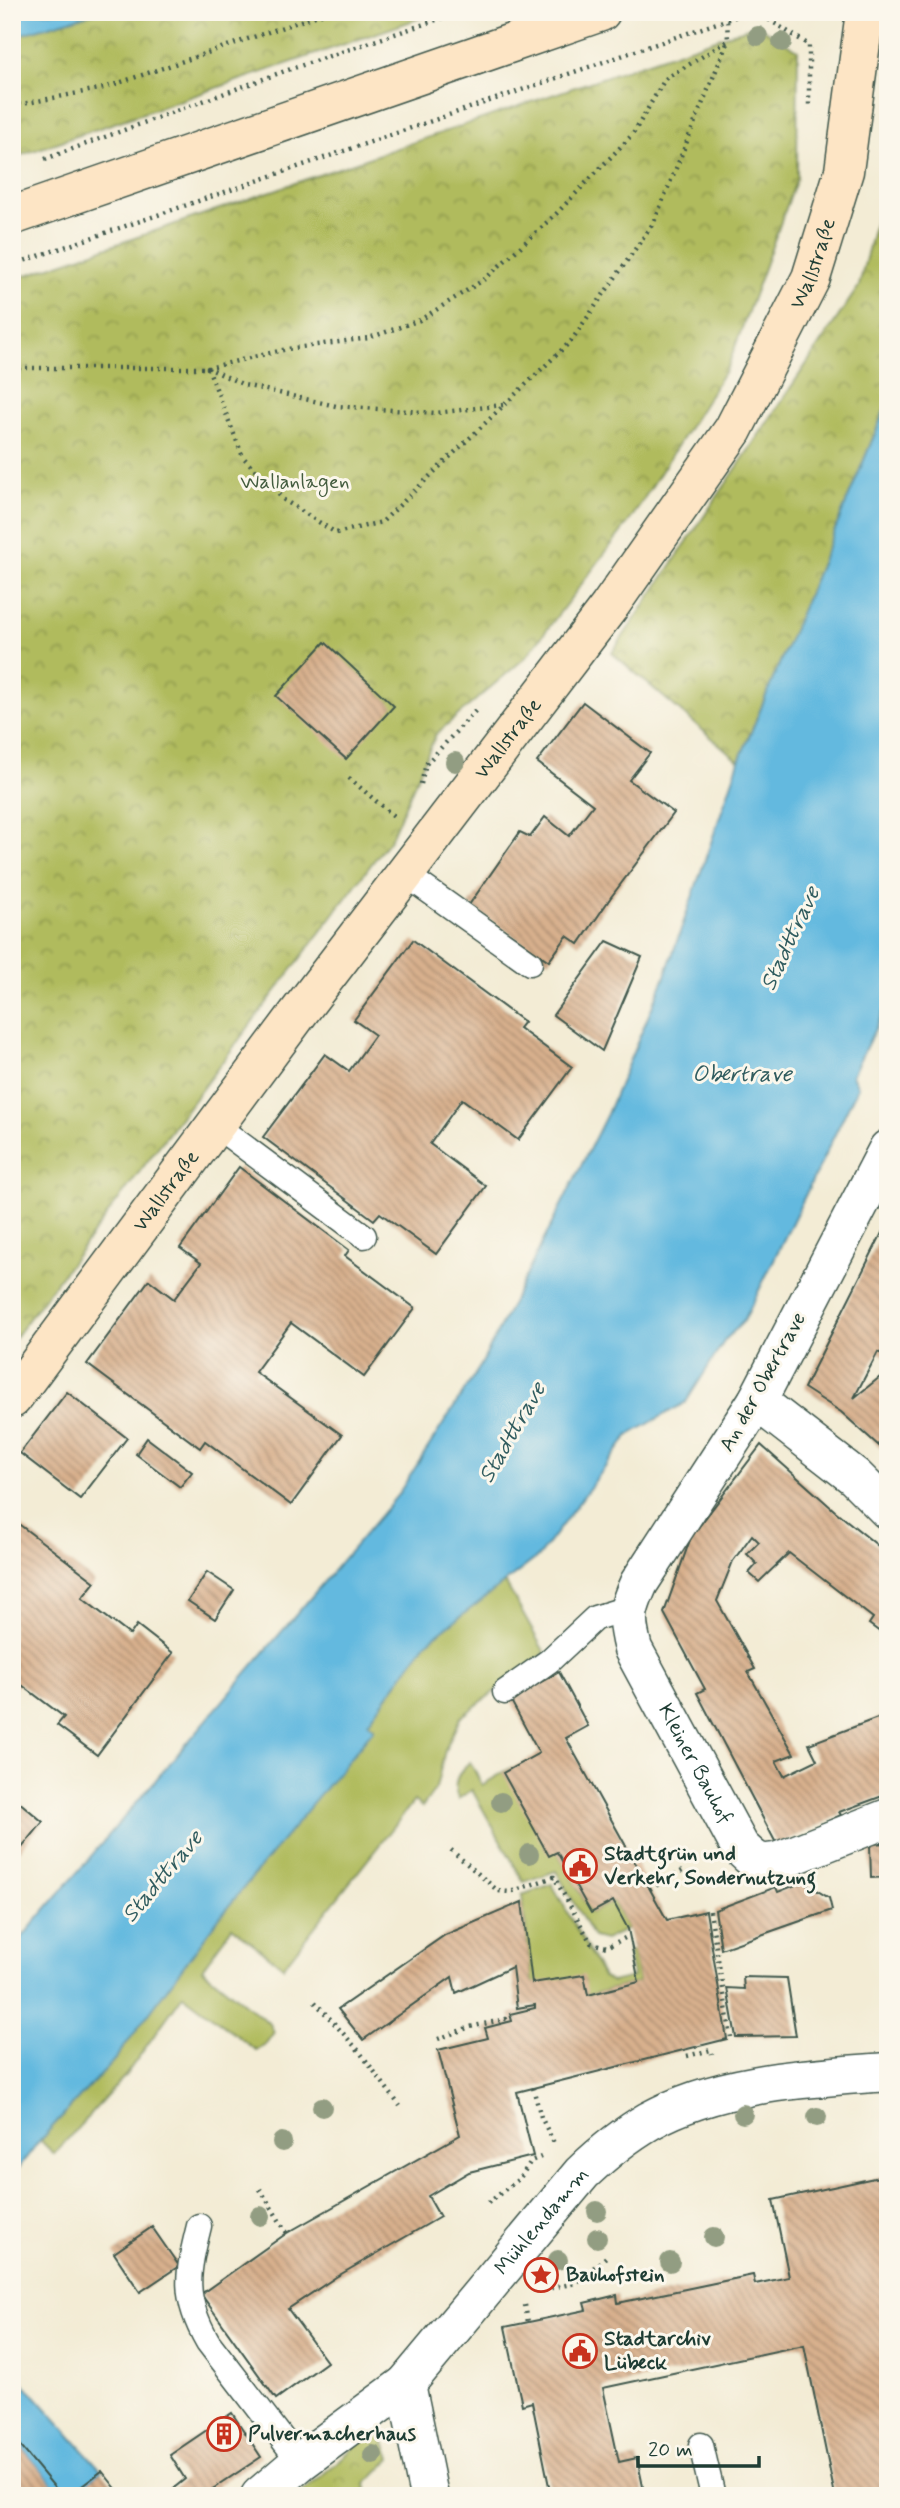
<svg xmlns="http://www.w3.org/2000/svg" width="900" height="2508" font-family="Mynerve,sans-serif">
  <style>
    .grass { fill: #b0bb5d; stroke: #687c48; stroke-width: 2 }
    .park { fill: url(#park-crowns); stroke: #687c48; stroke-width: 2 }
    .water { fill: #63b9df; stroke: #417b8a; stroke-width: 2 }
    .building { fill: url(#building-back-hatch) }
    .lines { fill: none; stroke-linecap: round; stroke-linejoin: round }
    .service-casing { stroke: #3f574c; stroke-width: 27 }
    .minor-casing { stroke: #3f574c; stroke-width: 41 }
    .secondary-casing { stroke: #3f574c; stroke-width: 41 }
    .path { stroke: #3f574c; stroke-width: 4.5; stroke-dasharray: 2 5; stroke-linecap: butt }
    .service { stroke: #fff; stroke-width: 24 }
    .minor { stroke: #fff; stroke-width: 38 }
    .secondary { stroke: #fde5c5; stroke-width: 38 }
    .tree { fill: #929d82 }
    .labels { text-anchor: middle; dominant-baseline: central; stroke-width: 6; stroke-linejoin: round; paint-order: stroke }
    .street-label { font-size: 21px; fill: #1f3d34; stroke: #fbf7ec }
    .park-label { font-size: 21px; fill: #435c3e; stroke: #fbf7ec }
    .poi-label { font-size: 21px; font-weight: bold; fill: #1f3d34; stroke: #fbf7ec; text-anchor: start }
    .water-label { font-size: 23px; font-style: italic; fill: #305c5f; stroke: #fbf7ec }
  </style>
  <defs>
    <pattern id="park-crowns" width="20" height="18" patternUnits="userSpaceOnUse" patternTransform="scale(1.75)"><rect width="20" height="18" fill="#b0bb5d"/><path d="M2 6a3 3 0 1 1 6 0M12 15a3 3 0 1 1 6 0" fill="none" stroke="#8f994e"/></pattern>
    <pattern id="building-back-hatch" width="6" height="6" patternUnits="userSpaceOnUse" patternTransform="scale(1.75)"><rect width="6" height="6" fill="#d8b08d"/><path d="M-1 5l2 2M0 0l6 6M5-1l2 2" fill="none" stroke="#af9074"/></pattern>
  </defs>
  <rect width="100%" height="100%" fill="#fbf7ec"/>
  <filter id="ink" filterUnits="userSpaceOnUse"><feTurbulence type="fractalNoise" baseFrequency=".0143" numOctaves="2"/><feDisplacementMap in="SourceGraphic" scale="14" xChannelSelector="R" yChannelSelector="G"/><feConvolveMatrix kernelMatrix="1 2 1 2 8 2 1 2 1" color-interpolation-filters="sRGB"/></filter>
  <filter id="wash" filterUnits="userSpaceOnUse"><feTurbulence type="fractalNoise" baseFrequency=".00686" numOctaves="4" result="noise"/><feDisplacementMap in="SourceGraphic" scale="28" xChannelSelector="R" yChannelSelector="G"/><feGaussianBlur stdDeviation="1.57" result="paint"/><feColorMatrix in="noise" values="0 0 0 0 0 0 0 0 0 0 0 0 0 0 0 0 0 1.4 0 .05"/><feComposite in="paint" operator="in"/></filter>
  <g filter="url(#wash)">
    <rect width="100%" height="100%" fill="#f3ecd5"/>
    <g class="grass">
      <path d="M505 1582 545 1653 460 1718 445 1750 436 1788 422 1807 414 1801 283 1967 232 1927 202 1969 270 2024 274 2032 264 2046 256 2050 183 1995 125 2076 54 2154 40 2140 115 2059 222 1914 374 1728 368 1723 426 1643Z"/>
      <path d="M470 1762 482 1785 511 1768 591 1913 613 1901 628 1929 605 1940 593 1937 556 1871 524 1882 472 1790 458 1799C452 1784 457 1772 470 1762Z"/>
      <path d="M552 1884 603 1977 612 1982 633 1977 628 1952 633 1951 639 1982 588 1995 532 1983 522 1895Z"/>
    </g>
    <g class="park">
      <path d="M97 12H438L12 158V37Z"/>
      <path d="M756 25 798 50 797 178 728 366 631 519 526 657 436 734 391 838 12 1341V280Z"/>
      <path d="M888 170V402L739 761 612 653 859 286Z"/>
      <path d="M379 2426 391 2459 366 2484 368 2496H298Z"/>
    </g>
    <g class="water">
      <path d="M12 12H97L12 37Z"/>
      <path d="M888 402V1003L852 1075 858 1087 744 1321 725 1340 686 1402 629 1435 539 1556 426 1643 368 1723 374 1729 222 1914 115 2059 40 2140 12 2176V1949L397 1496 481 1365 607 1114 664 979 739 761Z"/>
      <path d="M12 2370 102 2471 71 2496H62L12 2436Z"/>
    </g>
    <g id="blocks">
      <g class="building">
        <path d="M325 642 394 706 346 759 276 696Z"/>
        <path d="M583 702 650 753 629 780 674 813 611 897 579 944 567 936 549 961 469 905 520 832 530 837 545 817 569 836 593 805 537 762Z"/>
        <path d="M413 940 524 1022 519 1028 572 1067 518 1140 462 1099 450 1116 430 1144 486 1186 436 1254 380 1213 374 1220 263 1137 325 1054 349 1071 375 1035 354 1020Z"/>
        <path d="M607 941 642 957 602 1051 553 1015Z"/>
        <path d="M239 1167 349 1250 345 1256 415 1308 364 1377 291 1323 255 1372 342 1435 291 1505 205 1441 200 1448 87 1364 149 1280 174 1299 201 1263 180 1248Z"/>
        <path d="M888 1221V1297L886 1302 888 1303V1358L878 1352 854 1398 880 1377 881 1379 888 1371V1454L841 1412 804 1388Z"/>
        <path d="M67 1392 127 1438 80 1499 20 1453Z"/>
        <path d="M147 1438 192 1472 180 1487 136 1454Z"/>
        <path d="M761 1445 835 1511 888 1554V1638L869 1624 873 1618 789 1553 759 1582 749 1573 757 1564 747 1554 759 1542 752 1535 733 1561 717 1601 755 1669 748 1672 794 1754 776 1761 784 1776 817 1760 809 1744 888 1714V1794L839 1812 841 1815 777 1845 697 1693 705 1689 664 1613 691 1537Z"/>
        <path d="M12 1519 95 1582 82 1598 130 1635 137 1625 173 1653 97 1755 57 1725 64 1717 19 1683 12 1692Z"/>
        <path d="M207 1572 234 1590 215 1619 188 1601Z"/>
        <path d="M559 1672 588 1726 566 1738 667 1920 706 1911 727 2039 517 2092 533 2156 469 2172 428 2196 440 2217 336 2277 288 2309 327 2362 276 2399 201 2294 287 2233 460 2135 438 2050 488 2038 485 2028 512 2021 510 2014 535 2008V2005L517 2008 512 1967 456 1993 452 1977 363 2040 338 2009 445 1935 522 1902 532 1983 584 1975 588 1995 639 1982 628 1929 613 1901 591 1913 557 1852 549 1856 503 1773 539 1753 510 1699Z"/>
        <path d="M12 1796 43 1822 12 1860Z"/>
        <path d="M888 1843V1877L871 1878 870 1844Z"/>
        <path d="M803 1882 829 1898 832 1910 721 1949 715 1910 776 1887 778 1892Z"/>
        <path d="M743 1977 787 1978 796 2036 736 2037 727 1988 744 1989Z"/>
        <path d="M888 2175V2496H835L804 2345 603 2388 619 2462 637 2458 645 2496H551L532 2402 522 2405 505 2327 586 2310 584 2303 617 2295 618 2303 753 2275 755 2284 789 2277 773 2200Z"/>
        <path d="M152 2227 179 2266 140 2292 114 2253Z"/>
        <path d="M232 2413 261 2457 202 2496H164L185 2479 170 2455Z"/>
        <path d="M12 2436 62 2496H12Z"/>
        <path d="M102 2471 122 2496H71L82 2486Z"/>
      </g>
    </g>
  </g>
  <g filter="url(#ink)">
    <use href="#blocks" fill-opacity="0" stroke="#3f574c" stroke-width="2"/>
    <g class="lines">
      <g class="service-casing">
        <g id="service">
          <path d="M405 874 530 963"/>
          <path d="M215 1125 364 1236"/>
          <path d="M505 1692 549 1661 595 1618 628 1608"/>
          <path d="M199 2226C187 2274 182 2297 208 2342L300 2462"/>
          <path d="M701 2445 713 2496"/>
        </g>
      </g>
      <g class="minor-casing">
        <g id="minor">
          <path id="s1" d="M888 1149 757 1401 639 1583C626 1612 625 1618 633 1649L740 1847C755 1861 758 1866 779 1861L888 1818"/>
          <path d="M757 1401 855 1477 888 1510"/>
          <path d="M406 2384 429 2496"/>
          <path id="s2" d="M260 2496 300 2462 406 2384 582 2173C602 2154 625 2135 649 2121 720 2081 809 2078 888 2072"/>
        </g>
      </g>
      <g class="secondary-casing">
        <g id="secondary">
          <path d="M12 216 601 12"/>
          <path id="s3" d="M12 1399 300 1011 609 607 733 430 811 278 844 171 865 12"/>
        </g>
      </g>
      <g class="path">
        <path d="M757 12 809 45V108"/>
        <path d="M12 106 104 88 327 12"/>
        <path d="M45 159 285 71 460 12"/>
        <path d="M12 265 749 12"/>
        <path d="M12 368H208L243 457 284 500 336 533 382 522 571 341 654 222 728 41"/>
        <path d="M503 405 436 413 336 406 244 385 208 368 287 349 369 338 420 320 485 279 556 214 633 134 665 79 728 41 727 18 725 12"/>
        <path d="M349 778 396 818"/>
        <path d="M421 784 426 764 477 709"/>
        <path d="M451 1850 498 1891 510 1892 554 1877 591 1943 607 1947 629 1936"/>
        <path d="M650 1889 686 1869"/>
        <path d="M710 1911 731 2037"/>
        <path d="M315 2002 359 2051 400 2106"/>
        <path d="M438 2039 470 2027 506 2019 508 2022"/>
        <path d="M687 2056 711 2050 712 2054"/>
        <path d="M533 2088 541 2117 555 2145"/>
        <path d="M260 2189 287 2233"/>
        <path d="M488 2203 520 2178 531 2161 541 2157"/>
        <path d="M537 2291 576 2283 606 2257"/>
        <path d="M525 2305 528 2322"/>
      </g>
      <use href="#service" class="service"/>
      <use href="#minor" class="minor"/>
      <use href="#secondary" class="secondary"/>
    </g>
    <g class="tree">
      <circle cx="758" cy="36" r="10"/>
      <circle cx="782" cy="42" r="10"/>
      <circle cx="455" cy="762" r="10"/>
      <circle cx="501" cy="1802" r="10"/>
      <circle cx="529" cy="1854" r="10"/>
      <circle cx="322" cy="2107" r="10"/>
      <circle cx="743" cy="2114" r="10"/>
      <circle cx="817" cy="2117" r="10"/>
      <circle cx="282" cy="2142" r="10"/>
      <circle cx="597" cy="2211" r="10"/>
      <circle cx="260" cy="2216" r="10"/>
      <circle cx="714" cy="2237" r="10"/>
      <circle cx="597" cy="2238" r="10"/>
      <circle cx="558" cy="2260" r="10"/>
      <circle cx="670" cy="2262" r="10"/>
      <circle cx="373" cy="2455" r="10"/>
    </g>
  </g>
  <defs>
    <g id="civic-ring" transform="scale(1.75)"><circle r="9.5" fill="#fbf7ec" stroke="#c8321e" stroke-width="1.5"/><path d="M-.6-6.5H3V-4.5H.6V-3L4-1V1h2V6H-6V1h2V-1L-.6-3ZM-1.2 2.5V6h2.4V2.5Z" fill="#c8321e"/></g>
    <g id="sight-ring" transform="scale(1.75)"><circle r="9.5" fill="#fbf7ec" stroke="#c8321e" stroke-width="1.5"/><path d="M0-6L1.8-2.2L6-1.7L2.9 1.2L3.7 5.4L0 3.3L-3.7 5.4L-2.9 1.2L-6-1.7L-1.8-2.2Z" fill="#c8321e"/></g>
    <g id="building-ring" transform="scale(1.75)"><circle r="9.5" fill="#fbf7ec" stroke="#c8321e" stroke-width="1.5"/><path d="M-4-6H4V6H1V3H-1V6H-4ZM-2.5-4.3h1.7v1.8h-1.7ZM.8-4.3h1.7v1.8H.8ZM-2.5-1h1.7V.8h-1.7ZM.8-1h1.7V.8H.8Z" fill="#c8321e"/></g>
  </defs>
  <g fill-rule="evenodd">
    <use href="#civic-ring" x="580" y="1866"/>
    <use href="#sight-ring" x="541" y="2275"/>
    <use href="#civic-ring" x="580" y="2351"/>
    <use href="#building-ring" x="224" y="2434"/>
  </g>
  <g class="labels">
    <g class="street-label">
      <text stroke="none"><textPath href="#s3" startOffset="1393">Wallstraße</textPath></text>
      <text stroke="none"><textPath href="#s3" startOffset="826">Wallstraße</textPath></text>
      <text stroke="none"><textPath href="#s3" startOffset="259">Wallstraße</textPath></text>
      <text transform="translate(763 1382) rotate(-61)">An der Obertrave</text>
      <text stroke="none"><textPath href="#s1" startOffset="700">Kleiner Bauhof</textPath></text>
      <text stroke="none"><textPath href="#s2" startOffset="396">Mühlendamm</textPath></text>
    </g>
    <g class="park-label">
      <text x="295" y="482">Wallanlagen</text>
    </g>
    <g class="poi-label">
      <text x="604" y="1854">Stadtgrün und<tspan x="604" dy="24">Verkehr, Sondernutzung</tspan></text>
      <text x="566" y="2275">Bauhofstein</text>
      <text x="604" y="2339">Stadtarchiv<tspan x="604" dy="24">Lübeck</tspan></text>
      <text x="248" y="2434">Pulvermacherhaus</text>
    </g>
    <g class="water-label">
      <text transform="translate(791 939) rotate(-65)">Stadttrave</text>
      <text x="742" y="1075">Obertrave</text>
      <text transform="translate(513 1433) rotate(-60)">Stadttrave</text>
      <text transform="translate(163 1877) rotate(-50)">Stadttrave</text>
    </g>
  </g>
  <rect width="900" height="2508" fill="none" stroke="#fbf7ec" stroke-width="42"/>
  <path d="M638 2456v10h121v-10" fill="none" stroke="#1f3d34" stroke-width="3.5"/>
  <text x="648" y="2456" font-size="21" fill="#1f3d34" stroke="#fbf7ec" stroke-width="5" paint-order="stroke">20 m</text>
</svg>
